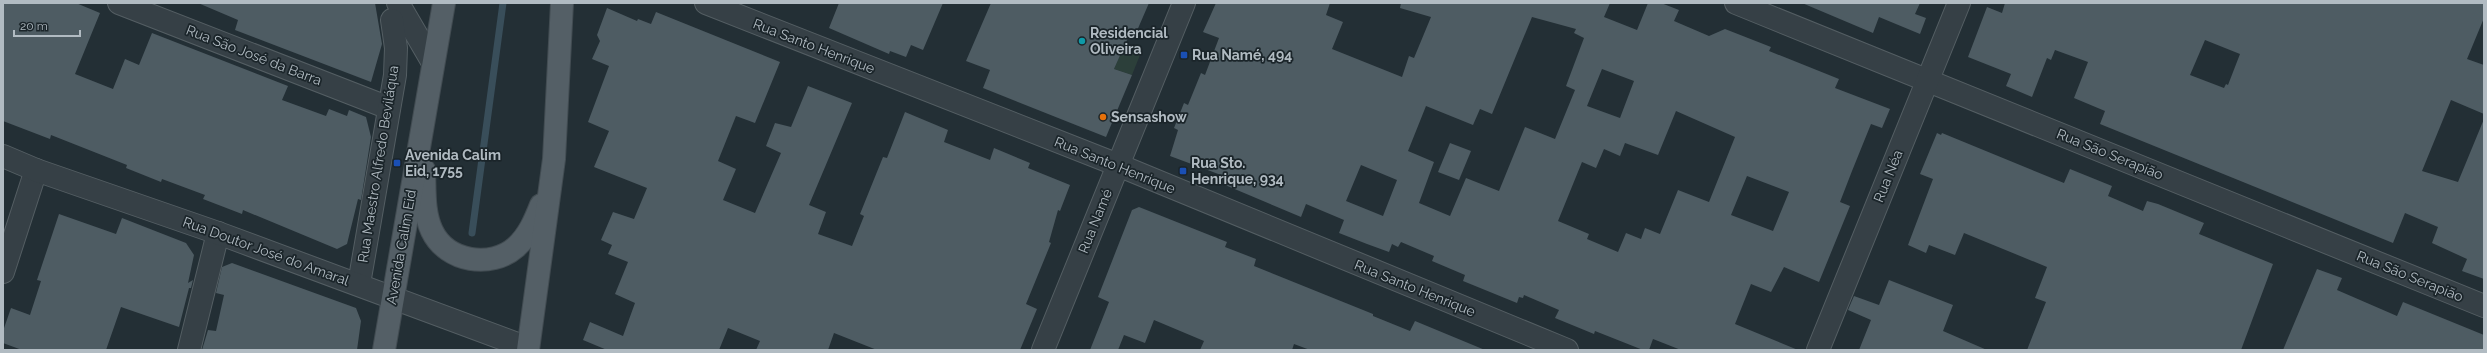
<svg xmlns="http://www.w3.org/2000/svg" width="2487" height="353" font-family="Raleway,sans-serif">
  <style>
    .green { fill: #2c3f3a }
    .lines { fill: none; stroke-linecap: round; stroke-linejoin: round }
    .stream { stroke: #394e5a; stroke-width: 7 }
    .building { fill: #4e5c63; fill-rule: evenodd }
    .minor-casing { stroke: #545e63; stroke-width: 24 }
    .tertiary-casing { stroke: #545e63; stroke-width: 24 }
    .primary-casing { stroke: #424c52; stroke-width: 24 }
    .minor { stroke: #364046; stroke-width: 22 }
    .tertiary { stroke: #364046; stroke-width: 22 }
    .primary { stroke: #545f66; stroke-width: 22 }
    .culture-dot { fill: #0f9aa8; stroke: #1b252a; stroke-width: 1.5 }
    .transit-dot { fill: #1a4fb4; stroke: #1b252a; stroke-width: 1.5 }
    .food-dot { fill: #e8710a; stroke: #1b252a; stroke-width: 1.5 }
    .labels { text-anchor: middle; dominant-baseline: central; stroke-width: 3.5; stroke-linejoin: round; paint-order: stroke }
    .poi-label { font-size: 14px; font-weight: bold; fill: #b1bbc2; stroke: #1b252a; text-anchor: start }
    .street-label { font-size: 14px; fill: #b1bbc2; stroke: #1b252a }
  </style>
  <rect width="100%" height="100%" fill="#232f35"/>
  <path class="green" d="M1125 44 1142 50 1132 75 1114 69Z"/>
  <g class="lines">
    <path class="stream" d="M472 233 503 3"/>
  </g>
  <g class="building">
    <path d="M3 3H76L100 13 75 74 113 89 125 59 139 65 152 33 288 86 282 100 326 116 329 109 347 116 349 110 366 117 371 137 361 200 358 199 347 244 337 249 243 210 242 214 203 199 205 195 162 179 161 182 126 168 127 165 51 135 50 139 3 121Z"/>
    <path d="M198 3H375L382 44 371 82 235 30 238 20Z"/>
    <path d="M839 3H943L923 50 911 45 906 57 890 51 889 54 829 28Z"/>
    <path d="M991 3H1149L1136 33 1131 31 1114 69 1132 75 1106 137 983 88 990 70 966 61Z"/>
    <path d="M1216 3H1330L1326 15 1343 22 1332 49 1402 77 1409 56 1414 58 1431 17 1400 8 1401 3H1610L1604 17 1637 30 1648 3H1661L1679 10 1674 21 1709 36 1725 29 1771 47 1769 51 1839 79 1835 88 1890 109 1882 128 1871 124 1852 171 1840 202 1850 206 1819 282 1784 267 1771 292 1751 284 1735 324 1798 350H1681L1653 339 1649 350H1643L1595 331 1594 334 1555 318 1559 310 1524 295 1523 298 1519 297 1517 303 1463 281 1465 275 1432 261 1434 256 1401 242 1398 247 1392 244 1389 252 1367 244 1339 233 1344 220 1306 204 1301 217 1218 182 1221 175 1170 156 1178 130 1174 128 1184 103 1188 105 1201 73 1205 75 1219 38 1203 32ZM1532 17 1576 29 1574 33 1584 38 1566 86 1575 90 1555 139 1525 127 1499 191 1466 178 1450 216 1419 203 1434 162 1408 151 1426 106 1473 125 1480 109 1492 114ZM1602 69 1634 81 1620 118 1587 106ZM1676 111 1735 137 1709 202 1678 190 1660 234 1645 228 1641 239 1626 233 1618 252 1587 239 1589 234 1558 221 1582 162 1596 168 1604 149 1620 156 1625 143 1658 155ZM1361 165 1397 180 1383 216 1346 201ZM1747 176 1789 192 1773 231 1731 215Z"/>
    <path d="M1802 3H1920L1915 14 1926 18 1920 34 1879 17 1873 33Z"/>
    <path d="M2005 3H2484V18L2467 59 2484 65V114L2451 100 2422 171 2458 182 2484 119V279L2462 271 2467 259 2432 243 2438 227 2405 213 2393 243 2100 124 2105 111 2074 98 2088 62 2055 50 2051 60 2047 58 2032 97 2006 86 2011 74 1968 57 1987 7 2002 13ZM2205 40 2240 54 2228 85 2226 84 2224 88 2190 75Z"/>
    <path d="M607 8 637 21 638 19 651 24 656 12 780 62 755 123 736 116 718 161 736 169 723 200 755 213 781 153 766 146 775 123 791 127 808 86 852 103 809 205 826 212 818 234 852 246 864 216 860 214 883 157 887 158 905 112 948 130 944 142 990 160 994 148 1030 163 1028 168 1070 185 1060 211 1058 210 1049 242 1051 243 1026 304 1037 309 1020 350H877L834 333 828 350H756L760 341 728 328 719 350H607L583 340 590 322 623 336 635 303 615 294 628 262 608 254 612 245 601 240 613 212 634 219 647 188 594 167 609 131 588 122 609 66 592 59 600 41 597 35Z"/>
    <path d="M1937 133 1941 135 1942 133 2064 183 2070 169 2112 186 2108 196 2143 211 2147 201 2158 204 2204 223 2199 234 2273 264 2241 350H2027L2046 302 2035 298 2047 267 1964 233 1955 255 1929 245 1926 253 1908 245 1933 179 1920 174Z"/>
    <path d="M1450 143 1471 151 1459 180 1438 172Z"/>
    <path d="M1139 207 1227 242 1225 247 1256 259 1254 266 1373 314V316L1410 331 1415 321 1485 350H1310L1294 344 1292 350H1200L1204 341 1154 320 1145 343 1124 335 1118 350H1090L1109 302 1098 297 1132 210Z"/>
    <path d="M59 214 116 234 122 218 186 243 194 255 188 283 193 280 191 288H189L179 327 121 307 106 350H22L3 343V331L11 308 30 315 41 281 37 280Z"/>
    <path d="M232 263 356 308 361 321 357 350H202L208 330 216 331 224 295 216 293 222 267Z"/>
    <path d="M2317 269 2342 278 2337 290 2397 316 2403 302 2484 335V350H2283Z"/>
    <path d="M1889 280 1953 305 1943 331 1987 350H1859L1871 320 1848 310 1854 296 1879 305Z"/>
  </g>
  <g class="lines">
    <g class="minor-casing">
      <g id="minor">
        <path d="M119 3 389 108"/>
        <path d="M398 3 433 63"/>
        <path d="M706 3 1118 165 1567 350"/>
        <path d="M1736 3 2484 306"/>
        <path d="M3 272 36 170"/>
        <path d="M359 284 395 75 396 48 392 20"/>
        <path d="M189 350 218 233"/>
        <path d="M1043 350 1184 3"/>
        <path d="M1818 350 1959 3"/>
      </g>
    </g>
    <g class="tertiary-casing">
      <path id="tertiary" d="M3 156 36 170 218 233 528 348"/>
    </g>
    <g class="primary-casing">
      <g id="primary">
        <path d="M424 170C425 190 423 212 432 231 447 262 491 269 516 247 529 235 535 220 541 205"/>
        <path d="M384 350 444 3"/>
        <path d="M528 350 554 159 562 3"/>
      </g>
    </g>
    <use href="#minor" class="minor"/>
    <use href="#tertiary" class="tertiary"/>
    <use href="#primary" class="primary"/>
  </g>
  <circle class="culture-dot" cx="1082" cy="41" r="4"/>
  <g class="transit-dot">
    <rect x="1180" y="51" width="8" height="8" rx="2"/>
    <rect x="393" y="159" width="8" height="8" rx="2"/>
    <rect x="1179" y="167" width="8" height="8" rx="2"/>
  </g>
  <circle class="food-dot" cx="1103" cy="117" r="4"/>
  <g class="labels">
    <g class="poi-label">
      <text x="1090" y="33">Residencial<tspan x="1090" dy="16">Oliveira</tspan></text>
      <text x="1192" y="55">Rua Namé, 494</text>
      <text x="1111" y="117">Sensashow</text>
      <text x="405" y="155">Avenida Calim<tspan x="405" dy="16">Eid, 1755</tspan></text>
      <text x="1191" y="163">Rua Sto.<tspan x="1191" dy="16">Henrique, 934</tspan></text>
    </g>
    <g class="street-label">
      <text transform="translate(814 46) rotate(21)">Rua Santo Henrique</text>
      <text transform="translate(254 55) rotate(21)">Rua São José da Barra</text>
      <text transform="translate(2110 154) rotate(22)">Rua São Serapião</text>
      <text transform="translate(378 164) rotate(-81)">Rua Maestro Alfredo Beviláqua</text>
      <text transform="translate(1115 165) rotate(22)">Rua Santo Henrique</text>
      <text transform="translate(1888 176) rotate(-68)">Rua Néa</text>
      <text transform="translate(1095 221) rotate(-68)">Rua Namé</text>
      <text transform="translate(401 247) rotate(-80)">Avenida Calim Eid</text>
      <text transform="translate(266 251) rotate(20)">Rua Doutor José do Amaral</text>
      <text transform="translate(2410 276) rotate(22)">Rua São Serapião</text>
      <text transform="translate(1415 288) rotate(22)">Rua Santo Henrique</text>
    </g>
  </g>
  <rect width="2487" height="353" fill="none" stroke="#b1bbc2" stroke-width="8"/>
  <path d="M14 30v6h66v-6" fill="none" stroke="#b1bbc2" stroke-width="2"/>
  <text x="20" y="30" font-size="12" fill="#b1bbc2" stroke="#1b252a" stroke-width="3" paint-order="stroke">20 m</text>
</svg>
